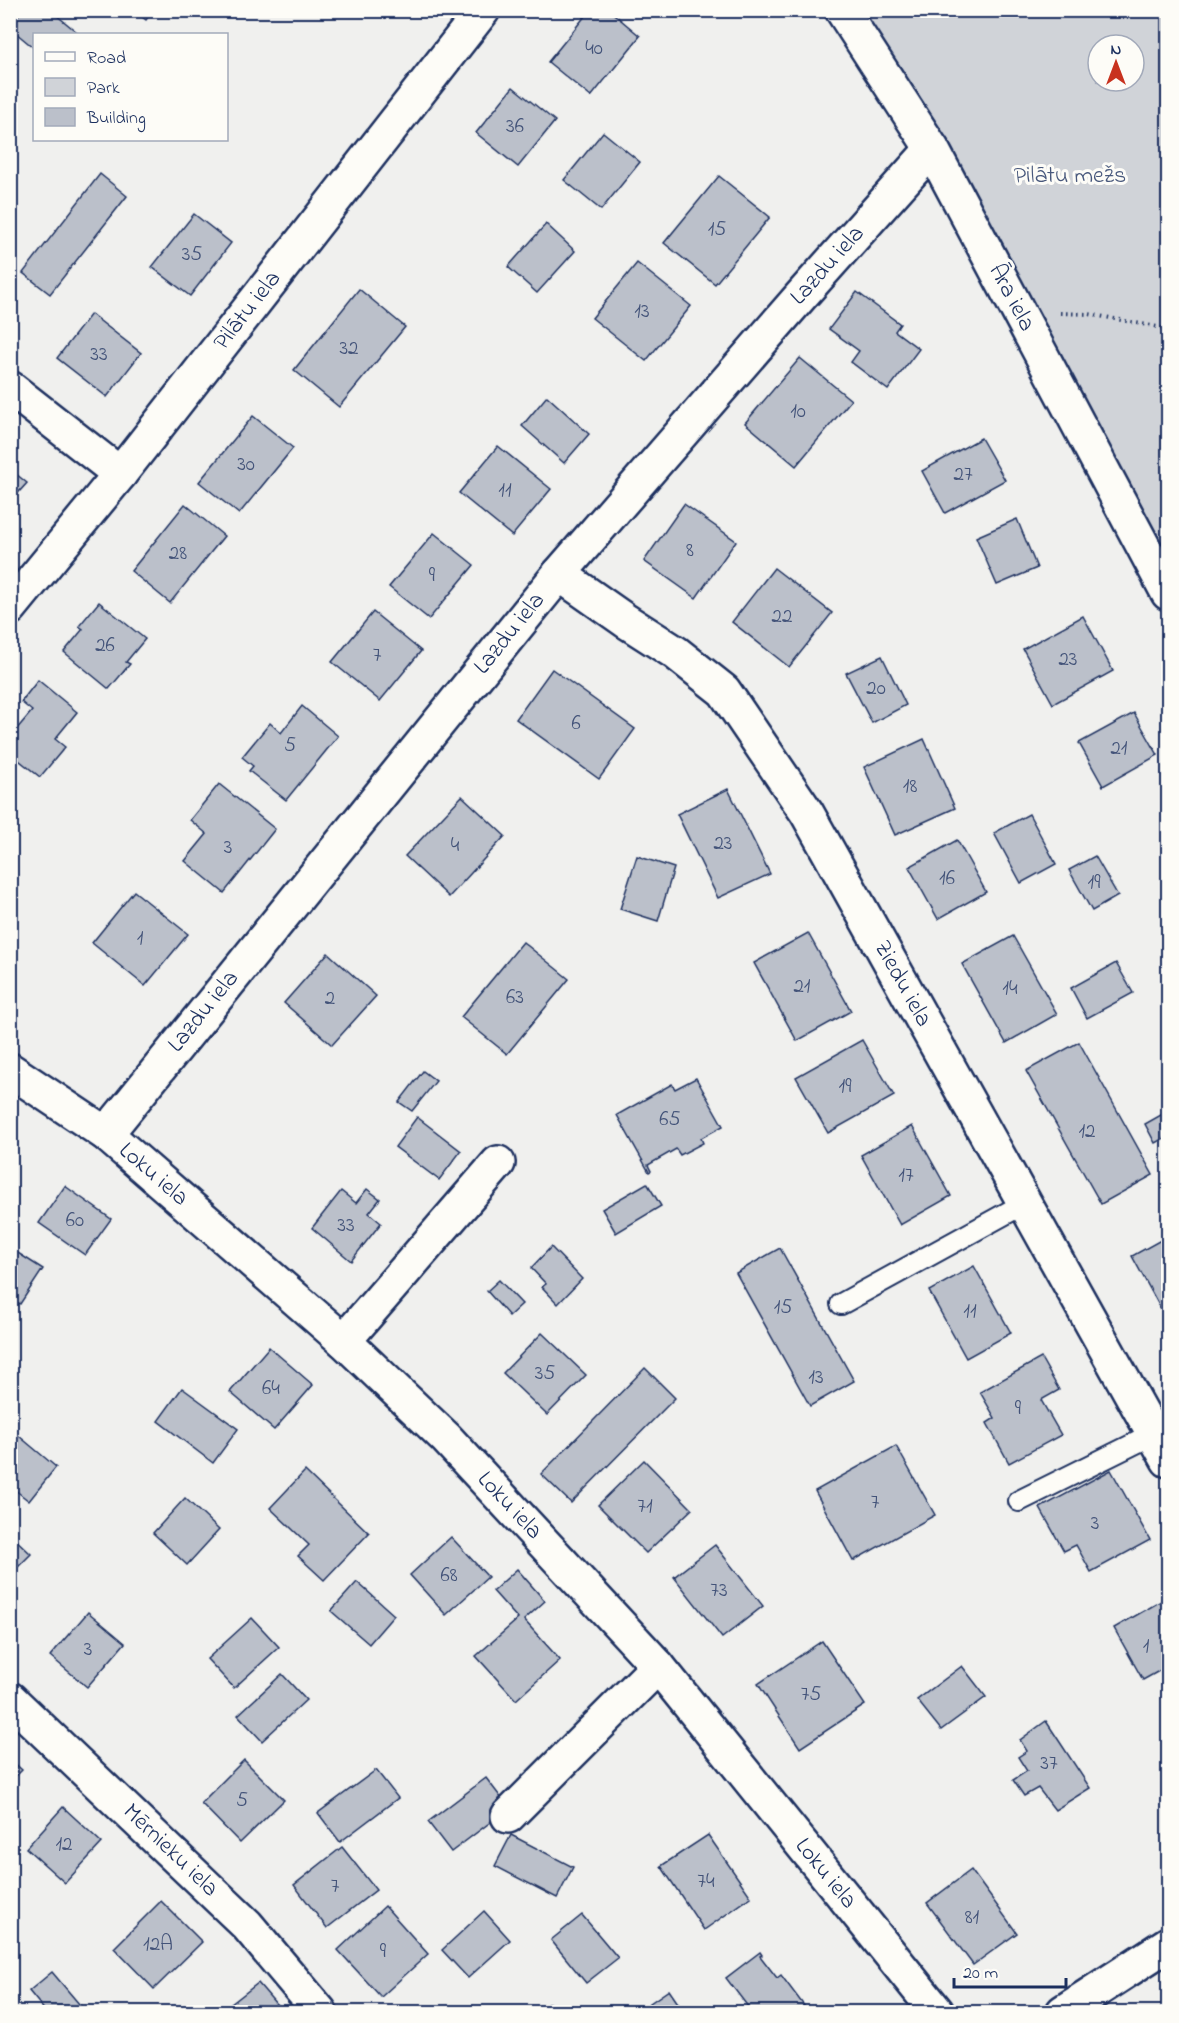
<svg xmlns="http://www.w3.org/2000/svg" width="1179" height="2023" font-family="'Indie Flower',sans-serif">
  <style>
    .green { fill: #d0d3d8; stroke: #76819b; stroke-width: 1.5; fill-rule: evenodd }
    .building { fill: #bbc0ca; stroke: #1b2f5e; stroke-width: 1.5 }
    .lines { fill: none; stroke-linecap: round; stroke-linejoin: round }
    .lane-casing { stroke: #1b2f5e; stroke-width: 24 }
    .street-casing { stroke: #1b2f5e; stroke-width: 38 }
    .secondary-casing { stroke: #1b2f5e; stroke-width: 38 }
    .path { stroke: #1b2f5e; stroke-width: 4; stroke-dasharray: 1.5 4.5; stroke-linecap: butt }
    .lane { stroke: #fdfcf7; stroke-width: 20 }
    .street { stroke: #fdfcf7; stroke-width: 33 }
    .secondary { stroke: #fdfcf7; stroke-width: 33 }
    .labels { text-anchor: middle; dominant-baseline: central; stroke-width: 6; stroke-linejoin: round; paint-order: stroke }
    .number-label { font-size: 21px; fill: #435379 }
    .park-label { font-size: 24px; fill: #48587c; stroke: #fdfcf7 }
    .street-label { font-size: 24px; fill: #1b2f5e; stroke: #fdfcf7 }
  </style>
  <rect width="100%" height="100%" fill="#f0f0ee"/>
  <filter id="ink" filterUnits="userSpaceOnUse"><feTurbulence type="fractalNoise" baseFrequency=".0167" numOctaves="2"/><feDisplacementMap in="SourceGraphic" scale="12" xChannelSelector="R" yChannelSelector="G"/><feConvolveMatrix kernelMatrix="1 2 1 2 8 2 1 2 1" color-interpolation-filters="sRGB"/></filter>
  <g filter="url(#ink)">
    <path class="green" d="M862 11H1168V563L945 149ZM1098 45H1134V81H1098Z"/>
    <g class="building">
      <path d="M22 10H50L77 32 75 34H34V48L10 28V25Z"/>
      <path d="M133 10H153L146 20Z"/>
      <path d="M590 10H609L640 36 591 97 548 62Z"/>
      <path d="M513 87 555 121 518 167 476 133Z"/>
      <path d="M603 132 640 162 601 210 564 180Z"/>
      <path d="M100 174 127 196 50 294 23 273Z"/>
      <path d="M719 176 770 217 715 284 664 243Z"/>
      <path d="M194 214 231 243 190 296 152 267Z"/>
      <path d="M546 224 575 251 537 293 508 267Z"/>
      <path d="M637 263 691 306 646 361 592 318Z"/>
      <path d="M359 289 405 327 339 407 294 370Z"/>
      <path d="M857 292 900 324 895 331 919 349 888 390 851 362 859 351 829 329Z"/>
      <path d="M91 314 141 353 107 397 57 358Z"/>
      <path d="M800 358 851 400 796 466 745 423Z"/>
      <path d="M547 396 589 434 564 463 522 426Z"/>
      <path d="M253 416 293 448 239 514 199 482Z"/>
      <path d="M981 438 1005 480 945 513 922 471Z"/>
      <path d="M498 446 551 489 512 536 459 493Z"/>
      <path d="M10 469 27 483 10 502Z"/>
      <path d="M185 504 224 536 170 603 131 571Z"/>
      <path d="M684 504 736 541 696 598 644 561Z"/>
      <path d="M1017 519 1037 568 997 585 976 537Z"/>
      <path d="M434 533 474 565 429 619 389 587Z"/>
      <path d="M774 568 832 613 789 667 732 622Z"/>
      <path d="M99 602 145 639 126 662 130 664 109 689 64 652 83 629 79 626Z"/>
      <path d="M373 612 421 651 380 701 332 662Z"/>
      <path d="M1083 616 1113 671 1053 704 1023 649Z"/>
      <path d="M882 656 906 705 872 723 846 673Z"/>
      <path d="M552 669 635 729 599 779 516 719Z"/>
      <path d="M38 680 77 712 55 739 65 747 40 777 10 753V737L32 711 21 702Z"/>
      <path d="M302 706 338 736 286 800 249 771 253 766 242 757 270 723 281 733Z"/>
      <path d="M1134 713 1158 755 1103 786 1079 743Z"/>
      <path d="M924 739 955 808 895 835 864 767Z"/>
      <path d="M219 784 275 829 224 893 185 861 207 834 190 820Z"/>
      <path d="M728 789 770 874 718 898 677 814Z"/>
      <path d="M462 796 505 836 449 897 405 856Z"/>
      <path d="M1029 814 1056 864 1021 883 994 833Z"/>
      <path d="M957 840 986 892 938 919 909 867Z"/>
      <path d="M637 856 674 868 658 921 620 909Z"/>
      <path d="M1095 856 1118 896 1092 911 1069 870Z"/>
      <path d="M134 891 188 934 145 986 92 943Z"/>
      <path d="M808 933 851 1011 797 1041 754 963Z"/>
      <path d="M1013 936 1057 1014 1006 1043 962 964Z"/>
      <path d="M523 942 569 979 507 1054 461 1017Z"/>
      <path d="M328 953 376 996 332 1045 284 1003Z"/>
      <path d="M1116 963 1133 993 1087 1018 1071 988Z"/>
      <path d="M862 1040 894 1096 828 1133 796 1077Z"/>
      <path d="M1079 1042 1153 1175 1101 1204 1026 1071Z"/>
      <path d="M423 1071 436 1081 412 1111 399 1102Z"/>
      <path d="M696 1078 723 1126 701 1138 703 1143 680 1155 676 1149 648 1165 651 1171 649 1172 617 1115 672 1084 675 1089Z"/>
      <path d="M1168 1111V1136L1155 1143 1145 1124Z"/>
      <path d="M417 1117 461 1151 439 1180 395 1147Z"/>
      <path d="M912 1126 951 1196 900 1225 861 1155Z"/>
      <path d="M647 1183 661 1206 616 1233 602 1209Z"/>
      <path d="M65 1186 111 1219 85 1255 39 1223Z"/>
      <path d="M367 1189 380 1199 369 1213 381 1223 351 1261 312 1228 341 1191 356 1203Z"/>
      <path d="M1168 1236V1322L1132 1256Z"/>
      <path d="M551 1247 582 1279 558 1304 542 1287 546 1284 531 1268Z"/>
      <path d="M10 1248 43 1269 20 1304 10 1298Z"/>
      <path d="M780 1248 854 1381 810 1406 736 1273Z"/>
      <path d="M974 1266 1011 1333 966 1358 929 1291Z"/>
      <path d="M499 1280 522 1304 509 1316 487 1291Z"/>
      <path d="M542 1333 586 1375 547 1415 503 1373Z"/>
      <path d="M269 1347 313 1385 274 1430 230 1392Z"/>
      <path d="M1041 1358 1059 1390 1041 1400 1061 1435 1009 1463 987 1423 995 1418 980 1392Z"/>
      <path d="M645 1368 675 1398 571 1503 541 1474Z"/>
      <path d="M182 1388 238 1429 213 1463 158 1421Z"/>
      <path d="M19 1436 56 1467 29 1501 10 1486V1446Z"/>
      <path d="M896 1446 935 1515 853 1561 815 1491Z"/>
      <path d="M644 1460 692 1509 646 1553 598 1505Z"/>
      <path d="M1111 1470 1150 1540 1091 1572 1076 1545 1064 1551 1040 1508Z"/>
      <path d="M305 1471 369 1533 324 1580 298 1556 309 1545 270 1508Z"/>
      <path d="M185 1498 219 1530 187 1565 153 1533Z"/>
      <path d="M10 1534 31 1554 10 1575Z"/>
      <path d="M451 1537 488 1577 446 1615 410 1575Z"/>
      <path d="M715 1545 763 1606 722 1638 674 1577Z"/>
      <path d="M517 1569 545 1601 524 1620 560 1660 516 1700 476 1656 518 1619 493 1591Z"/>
      <path d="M357 1582 394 1615 369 1644 331 1611Z"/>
      <path d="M1168 1597V1666L1143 1680 1114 1628Z"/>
      <path d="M88 1612 125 1643 87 1687 50 1656Z"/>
      <path d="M252 1618 279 1647 234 1688 207 1659Z"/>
      <path d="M822 1641 865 1705 800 1748 758 1684Z"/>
      <path d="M962 1666 986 1697 941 1730 917 1700Z"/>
      <path d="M282 1674 306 1700 262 1741 238 1715Z"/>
      <path d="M1046 1721 1090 1788 1055 1810 1038 1788 1024 1796 1013 1780 1027 1771 1018 1757 1027 1751 1020 1740Z"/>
      <path d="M10 1759 22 1770 10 1782Z"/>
      <path d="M244 1760 284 1800 240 1843 201 1803Z"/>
      <path d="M376 1770 398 1798 340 1842 318 1813Z"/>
      <path d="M486 1778 509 1808 451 1852 428 1822Z"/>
      <path d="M63 1807 102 1843 65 1883 26 1848Z"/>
      <path d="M511 1835 573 1867 557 1898 495 1866Z"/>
      <path d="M708 1835 751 1897 704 1930 661 1866Z"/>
      <path d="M342 1847 376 1890 327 1928 294 1885Z"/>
      <path d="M971 1870 1017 1933 973 1965 927 1903Z"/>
      <path d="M161 1901 202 1942 154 1989 114 1948Z"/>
      <path d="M385 1906 428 1954 381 1997 338 1950Z"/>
      <path d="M484 1911 510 1940 468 1978 442 1950Z"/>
      <path d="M582 1915 618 1958 586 1983 551 1940Z"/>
      <path d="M760 1952 762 1955 760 1956 777 1978 781 1975 808 2011 752 2012 726 1978Z"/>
      <path d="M52 1972 85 2011 83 2012H46L29 1991Z"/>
      <path d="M258 1983 283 2012H221Z"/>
      <path d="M669 1990 684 2012H637Z"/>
      <path d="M549 2003 558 2012H538Z"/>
    </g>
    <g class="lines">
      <g class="lane-casing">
        <g id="lane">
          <path d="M841 1304 1025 1203"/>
          <path d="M1019 1501 1154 1434"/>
        </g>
      </g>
      <g class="street-casing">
        <g id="street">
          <path d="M842 10 932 149 1168 593"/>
          <path d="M10 388 120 474"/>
          <path d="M559 574 626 621 676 653 724 691 807 813 1168 1460"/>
          <path d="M10 608 120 474 483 10"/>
          <path d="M106 1134 559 574 800 297 932 149"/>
          <path d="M344 1341 498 1163"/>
          <path d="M10 1699 247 1925 320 2012"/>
          <path d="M508 1816 658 1666"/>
          <path d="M1063 2012 1168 1944"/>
        </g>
      </g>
      <g class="secondary-casing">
        <path id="secondary" d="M10 1070 106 1134 344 1341 446 1438 658 1666 937 2012"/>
      </g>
      <path class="path" d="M1060 313 1089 314 1168 329"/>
      <use href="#lane" class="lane"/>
      <use href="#street" class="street"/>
      <use href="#secondary" class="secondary"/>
    </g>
  </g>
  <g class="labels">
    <g class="number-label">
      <text x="594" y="49">40</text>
      <text x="515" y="127">36</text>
      <text x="717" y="230">15</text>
      <text x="192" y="255">35</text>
      <text x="642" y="312">13</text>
      <text x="349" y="349">32</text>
      <text x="99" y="355">33</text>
      <text x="798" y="412">10</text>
      <text x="246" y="465">30</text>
      <text x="963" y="475">27</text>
      <text x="505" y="491">11</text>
      <text x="690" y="551">8</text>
      <text x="178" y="554">28</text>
      <text x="432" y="576">9</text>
      <text x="782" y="617">22</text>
      <text x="105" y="646">26</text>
      <text x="377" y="656">7</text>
      <text x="1068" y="660">23</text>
      <text x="876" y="689">20</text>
      <text x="576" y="724">6</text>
      <text x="290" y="746">5</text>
      <text x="1119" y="749">21</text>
      <text x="910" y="787">18</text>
      <text x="723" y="844">23</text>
      <text x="455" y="846">4</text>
      <text x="228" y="848">3</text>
      <text x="947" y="879">16</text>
      <text x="1094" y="883">19</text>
      <text x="140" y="939">1</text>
      <text x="802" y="987">21</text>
      <text x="1010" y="989">14</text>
      <text x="515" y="998">63</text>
      <text x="330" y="999">2</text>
      <text x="845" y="1087">19</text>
      <text x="670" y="1120">65</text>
      <text x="1087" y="1132">12</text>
      <text x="906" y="1176">17</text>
      <text x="75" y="1221">60</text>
      <text x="346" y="1226">33</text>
      <text x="783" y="1308">15</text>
      <text x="970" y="1312">11</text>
      <text x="545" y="1374">35</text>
      <text x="816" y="1378">13</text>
      <text x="271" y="1389">64</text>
      <text x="1018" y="1409">9</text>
      <text x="875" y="1503">7</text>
      <text x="645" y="1507">71</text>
      <text x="1095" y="1524">3</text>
      <text x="449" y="1576">68</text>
      <text x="719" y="1591">73</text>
      <text x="1146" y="1647">1</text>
      <text x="88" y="1650">3</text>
      <text x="811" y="1695">75</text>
      <text x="1049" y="1764">37</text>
      <text x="242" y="1801">5</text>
      <text x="64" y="1845">12</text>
      <text x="706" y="1882">74</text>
      <text x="335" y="1887">7</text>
      <text x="972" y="1918">81</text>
      <text x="158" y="1945">12A</text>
      <text x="383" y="1952">9</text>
    </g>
    <g class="park-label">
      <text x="1070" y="176">Pilātu mežs</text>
    </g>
    <g class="street-label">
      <text transform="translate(828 266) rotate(-48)">Lazdu iela</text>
      <text transform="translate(1011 298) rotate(62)">Āra iela</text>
      <text transform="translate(248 311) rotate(-52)">Pilātu iela</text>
      <text transform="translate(510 634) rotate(-51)">Lazdu iela</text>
      <text transform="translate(902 984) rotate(61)">Ziedu iela</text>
      <text transform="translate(204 1012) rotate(-51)">Lazdu iela</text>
      <text transform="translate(153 1175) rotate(41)">Loku iela</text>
      <text transform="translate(509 1506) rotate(47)">Loku iela</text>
      <text transform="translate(170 1851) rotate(44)">Mērnieku iela</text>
      <text transform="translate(825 1874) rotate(51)">Loku iela</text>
    </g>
  </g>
  <rect width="1179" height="2023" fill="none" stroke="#fdfcf7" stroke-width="36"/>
  <rect x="18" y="18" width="1143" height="1987" fill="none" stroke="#1b2f5e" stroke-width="2" filter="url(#ink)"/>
  <rect x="33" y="33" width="195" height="108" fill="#fdfcf7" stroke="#a3aaba" stroke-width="1.5"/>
  <rect x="45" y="52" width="30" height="9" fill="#fdfcf7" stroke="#a3aaba" stroke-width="1.5"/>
  <text x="87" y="63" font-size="18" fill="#1b2f5e">Road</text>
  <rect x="45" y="78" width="30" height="18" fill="#d0d3d8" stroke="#a3aaba" stroke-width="1.5"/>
  <text x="87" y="93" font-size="18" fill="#1b2f5e">Park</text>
  <rect x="45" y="108" width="30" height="18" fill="#bbc0ca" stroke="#a3aaba" stroke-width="1.5"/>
  <text x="87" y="123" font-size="18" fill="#1b2f5e">Building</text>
  <g transform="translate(1116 63)"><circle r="28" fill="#fdfcf7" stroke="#a3aaba" stroke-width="1.5"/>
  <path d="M0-4.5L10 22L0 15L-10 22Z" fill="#c8321e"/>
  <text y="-9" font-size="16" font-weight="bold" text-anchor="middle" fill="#1b2f5e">N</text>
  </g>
  <path d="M954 1978v9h112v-9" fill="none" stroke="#1b2f5e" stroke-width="3"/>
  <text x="963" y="1978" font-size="18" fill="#1b2f5e" stroke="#fdfcf7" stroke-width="4.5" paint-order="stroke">20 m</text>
</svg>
